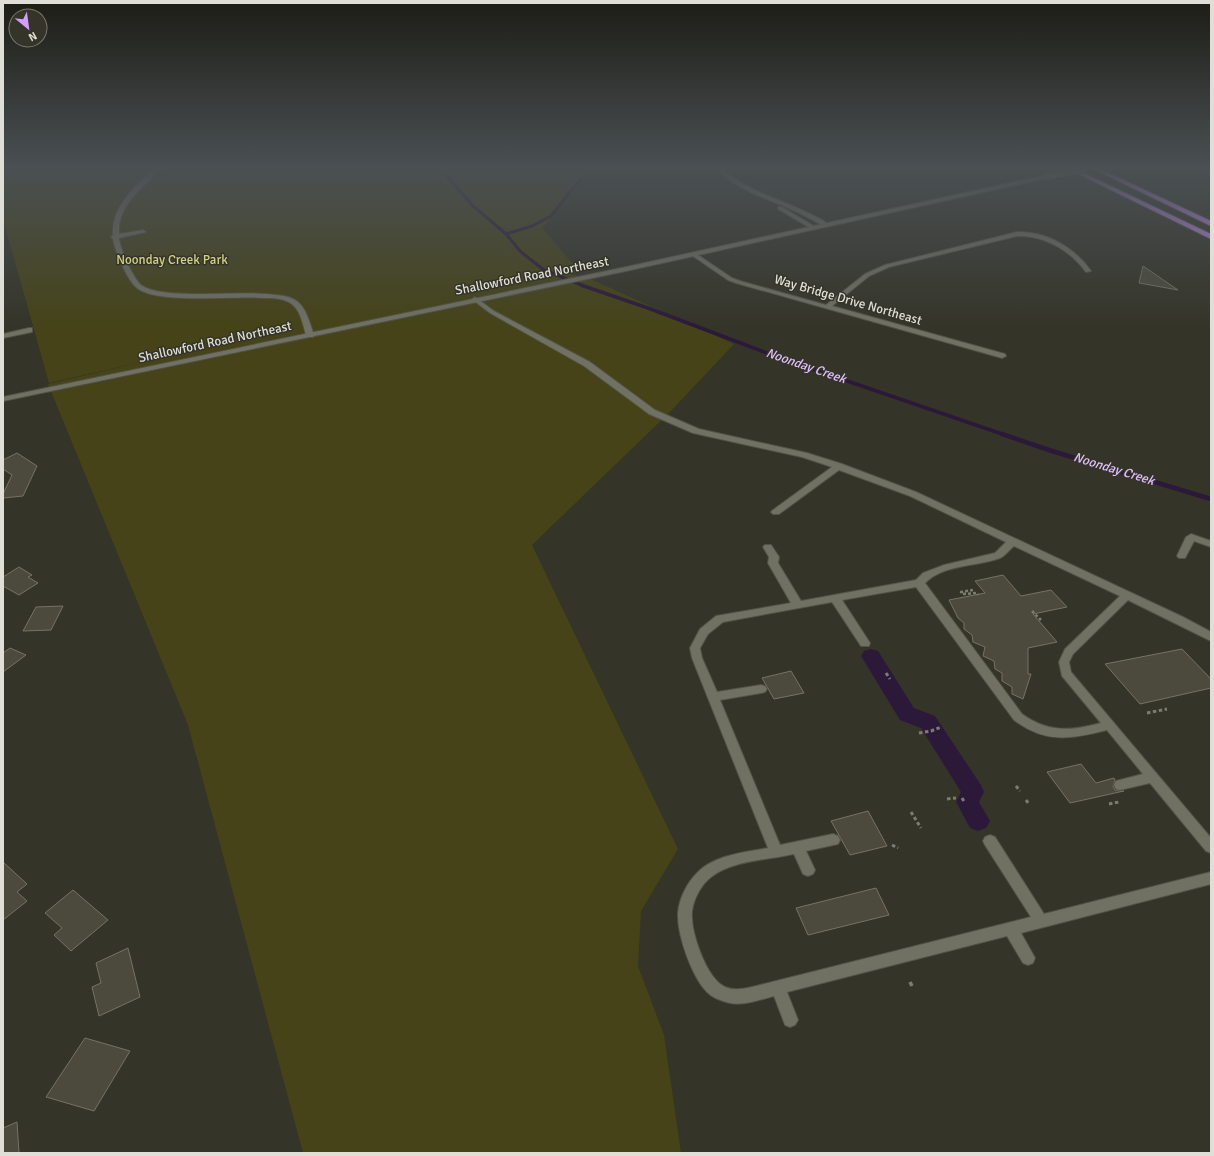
<svg xmlns="http://www.w3.org/2000/svg" width="1214" height="1156" font-family="Signika,sans-serif">
  <style>
    .green { fill: #454317 }
    .lines { fill: none; stroke-linecap: round; stroke-linejoin: round }
    .stream-far2 { stroke: #2c193a; stroke-width: 3 }
    .stream-far1 { stroke: #2c193a; stroke-width: 3.5 }
    .stream { stroke: #2c193a; stroke-width: 4.5 }
    .canal { fill: #2c193a; fill-rule: evenodd }
    .building { fill: #4b4a3d; stroke: #747366 }
    .lane-casing { stroke: #535248; stroke-width: 2 }
    .street-casing { stroke: #535248; stroke-width: 2 }
    .secondary-casing { stroke: #535248; stroke-width: 2 }
    .highway-casing { stroke: #535248; stroke-width: 2 }
    .path-far2 { stroke: #7c7c72; stroke-width: 2.5; stroke-dasharray: 3 2; stroke-linecap: butt }
    .path-far1 { stroke: #7c7c72; stroke-width: 3; stroke-dasharray: 3.5 2.5; stroke-linecap: butt }
    .path { stroke: #7c7c72; stroke-width: 3.5; stroke-dasharray: 4.5 3; stroke-linecap: butt }
    .lane { fill: #717163; fill-rule: evenodd }
    .street { fill: #717163; fill-rule: evenodd }
    .secondary { fill: #717163; fill-rule: evenodd }
    .highway { fill: #c589f4; fill-rule: evenodd }
    .secondary-bridge-casing { stroke: #535248; stroke-width: 7; stroke-linecap: butt }
    .secondary-bridge { stroke: #717163; stroke-width: 6 }
    .labels { text-anchor: middle; dominant-baseline: central; stroke-width: 3; stroke-linejoin: round; paint-order: stroke }
    .far-park-label { font-size: 13px; fill: #d3d087; stroke: #343428 }
    .far-street-label { font-size: 13px; fill: #dfdfd8; stroke: #343428 }
    .far-water-label { font-size: 13px; font-style: italic; fill: #e1bfff; stroke: #343428 }
  </style>
  <rect width="100%" height="100%" fill="#343428"/>
  <path class="green" d="M3 168H594L542 228 580 272 570 274 586 277 734 344 670 412 532 545 678 849 641 911 638 966 664 1035 681 1153H303L188 725 48 384 159 358 49 383 3 219Z"/>
  <g class="lines">
    <g class="stream-far2">
      <path d="M440 168 472 205 506 234 521 252 544 270 584 286"/>
      <path d="M506 234 532 226 551 216 573 188 593 168"/>
    </g>
    <path class="stream-far1" d="M581 285 648 308 783 359 1005 435"/>
    <path class="stream" d="M1002 434 1052 451 1211 499"/>
    <path class="canal" d="M871 649 878 651 914 708 935 716 981 785 984 792 979 802 990 821 986 828 978 831 970 828 956 802 961 792 921 728 900 720 861 656 864 651Z"/>
  </g>
  <g class="building">
    <path d="M1143 266 1178 290 1139 283Z"/>
    <path d="M17 453 37 466 23 496 3 498V494L12 475 3 469V460Z"/>
    <path d="M19 567 32 575 28 577 38 583 19 595 3 586V577Z"/>
    <path d="M1003 575 1021 596 1051 590 1067 607 1033 614 1057 642 1028 648V674H1031L1023 699 1012 694V687L1002 681V673L995 669 994 661 983 656 985 647 973 642 972 635 964 629V623L958 618 949 600 985 593 975 581Z"/>
    <path d="M63 606 51 630 23 631 36 607Z"/>
    <path d="M10 648 26 655 3 672V653Z"/>
    <path d="M1182 649 1211 679V688L1140 704 1105 664Z"/>
    <path d="M791 671 804 693 774 699 762 678Z"/>
    <path d="M1081 764 1096 783 1114 778 1115 780 1113 786 1115 790 1120 791H1124L1070 803 1047 772Z"/>
    <path d="M868 811 887 846 850 855 831 821Z"/>
    <path d="M3 862 27 884 17 892 27 901 3 920Z"/>
    <path d="M876 888 889 915 808 935 796 908Z"/>
    <path d="M73 890 108 920 71 951 54 935 62 928 45 913Z"/>
    <path d="M128 948 140 997 99 1016 92 987 101 983 96 963Z"/>
    <path d="M85 1038 130 1051 94 1111 46 1097Z"/>
    <path d="M17 1122 19 1153H3V1128Z"/>
  </g>
  <g class="lines">
    <g class="lane-casing">
      <g id="lane">
        <path d="M155 168H161C143 188 117 205 119 234L143 230 146 232 119 238C120 249 133 278 141 285 161 300 238 291 266 294 276 295 290 295 298 302 307 310 310 324 314 335L313 337H310L306 335C303 325 301 312 293 305 285 298 273 298 264 298 234 295 159 305 137 288 127 280 115 251 113 239L111 237 113 235C111 206 136 186 155 168Z"/>
        <path d="M475 297 494 311 590 362 655 410 699 429 807 453 842 464 916 492 1183 617 1211 632V641L1128 600 1073 654 1069 662 1071 672 1211 838V853L1206 851 1150 783 1120 790 1116 789 1114 785 1116 781 1143 774 1107 730C1071 739 1046 744 1014 720L916 587 842 600 870 643 869 646H861L832 602 723 622 708 634 700 648 702 658 717 692 761 685 765 686 767 689 765 692 761 693 720 700 780 845 833 834 838 836 840 840 838 844 806 851 815 870 813 874 808 876 803 874 794 854C767 860 734 860 711 877 701 885 694 898 692 911 690 931 706 978 725 987 733 991 744 989 752 987L1031 917 985 845 983 841 985 837 990 835 995 837 1044 914 1211 872V884L1021 933 1035 958 1033 963 1028 965 1023 963 1007 936 787 992 798 1020 795 1025 790 1027 785 1025 774 996C759 1000 741 1007 726 1002 719 1000 712 997 707 992 692 977 677 935 678 913 679 899 687 883 697 873 714 855 745 852 768 848L692 658 690 648 700 629 716 616 791 603 768 563 769 557 763 547 765 545H771L779 557 778 563 801 601 916 580 923 573 944 565 995 553 1006 542 910 496 839 470 779 514H773L771 512 773 510 832 467 802 457 693 433 649 414 584 366 490 313 473 300 472 299ZM1014 546 1120 596 1065 649 1059 662 1062 676 1101 723C1071 731 1048 733 1022 714L925 583C944 564 976 567 1000 558 1005 556 1010 549 1014 546Z"/>
        <path d="M1191 534 1211 541V547L1194 541 1185 558H1179L1177 556 1186 537Z"/>
      </g>
    </g>
    <g class="street-casing">
      <g id="street">
        <path d="M716 168H722C745 191 781 199 810 214 816 217 824 220 829 225L824 226C812 220 801 213 788 208 764 197 734 189 716 168Z"/>
        <path d="M778 207H782L817 228 812 229 778 209Z"/>
        <path d="M1017 232C1046 231 1074 247 1091 271L1086 272C1070 250 1044 235 1017 236L889 267 869 276 832 306 1005 354 1006 356 1002 358 736 283 728 280 690 254 695 253 732 278 740 281 826 305 865 274 885 265Z"/>
        <path d="M29 328H32V332L3 338V334Z"/>
      </g>
    </g>
    <g class="secondary-casing">
      <path id="secondary" d="M1046 175 1049 177 1048 178 626 271 3 401V397L626 267Z"/>
    </g>
    <g class="highway-casing">
      <g id="highway">
        <path d="M1066 168H1073L1211 234V239Z"/>
        <path d="M1091 168H1098L1211 221V226Z"/>
      </g>
    </g>
    <g class="path-far2">
      <path d="M973 590 961 592 963 594 977 593 978 595"/>
      <path d="M1032 611 1041 620"/>
    </g>
    <g class="path-far1">
      <path d="M886 673 890 679"/>
      <path d="M1147 713 1167 709"/>
      <path d="M919 733 931 731 941 727"/>
      <path d="M1016 786 1020 791"/>
      <path d="M962 798 965 803"/>
      <path d="M947 799 956 798"/>
      <path d="M1026 800 1029 804"/>
      <path d="M1109 804 1119 802"/>
      <path d="M911 812 921 828"/>
      <path d="M892 845 898 848"/>
    </g>
    <path class="path" d="M910 982 913 988"/>
    <use href="#lane" class="lane"/>
    <use href="#street" class="street"/>
    <use href="#secondary" class="secondary"/>
    <use href="#highway" class="highway"/>
    <g class="secondary-bridge-casing">
      <path id="secondary-bridge" d="M1046 177 1088 168"/>
    </g>
    <use href="#secondary-bridge" class="secondary-bridge"/>
  </g>
  <linearGradient id="sky" x2="0" y2="1"><stop stop-color="#1d1d16"/><stop offset="0.51" stop-color="#4a5053"/><stop offset="1" stop-color="#4a5053" stop-opacity="0"/></linearGradient>
  <rect width="1214" height="329" fill="url(#sky)"/>
  <g class="labels">
    <g class="far-park-label">
      <text x="172" y="260">Noonday Creek Park</text>
    </g>
    <g class="far-street-label">
      <text transform="translate(532 276) rotate(-11)">Shallowford Road Northeast</text>
      <text transform="translate(848 300) rotate(16)">Way Bridge Drive Northeast</text>
      <text transform="translate(215 342) rotate(-12)">Shallowford Road Northeast</text>
    </g>
    <g class="far-water-label">
      <text transform="translate(806 366) rotate(19)">Noonday Creek</text>
      <text transform="translate(1114 469) rotate(17)">Noonday Creek</text>
    </g>
  </g>
  <rect width="1214" height="1156" fill="none" stroke="#dfdfd8" stroke-width="8"/>
  <g transform="translate(28 28) rotate(151)"><circle r="19" fill="#343428" stroke="#78786e"/>
  <path d="M0-3L7 15L0 10L-7 15Z" fill="#d29dfd"/>
  <text y="-6" font-size="11" font-weight="bold" text-anchor="middle" fill="#dfdfd8">N</text>
  </g>
</svg>
